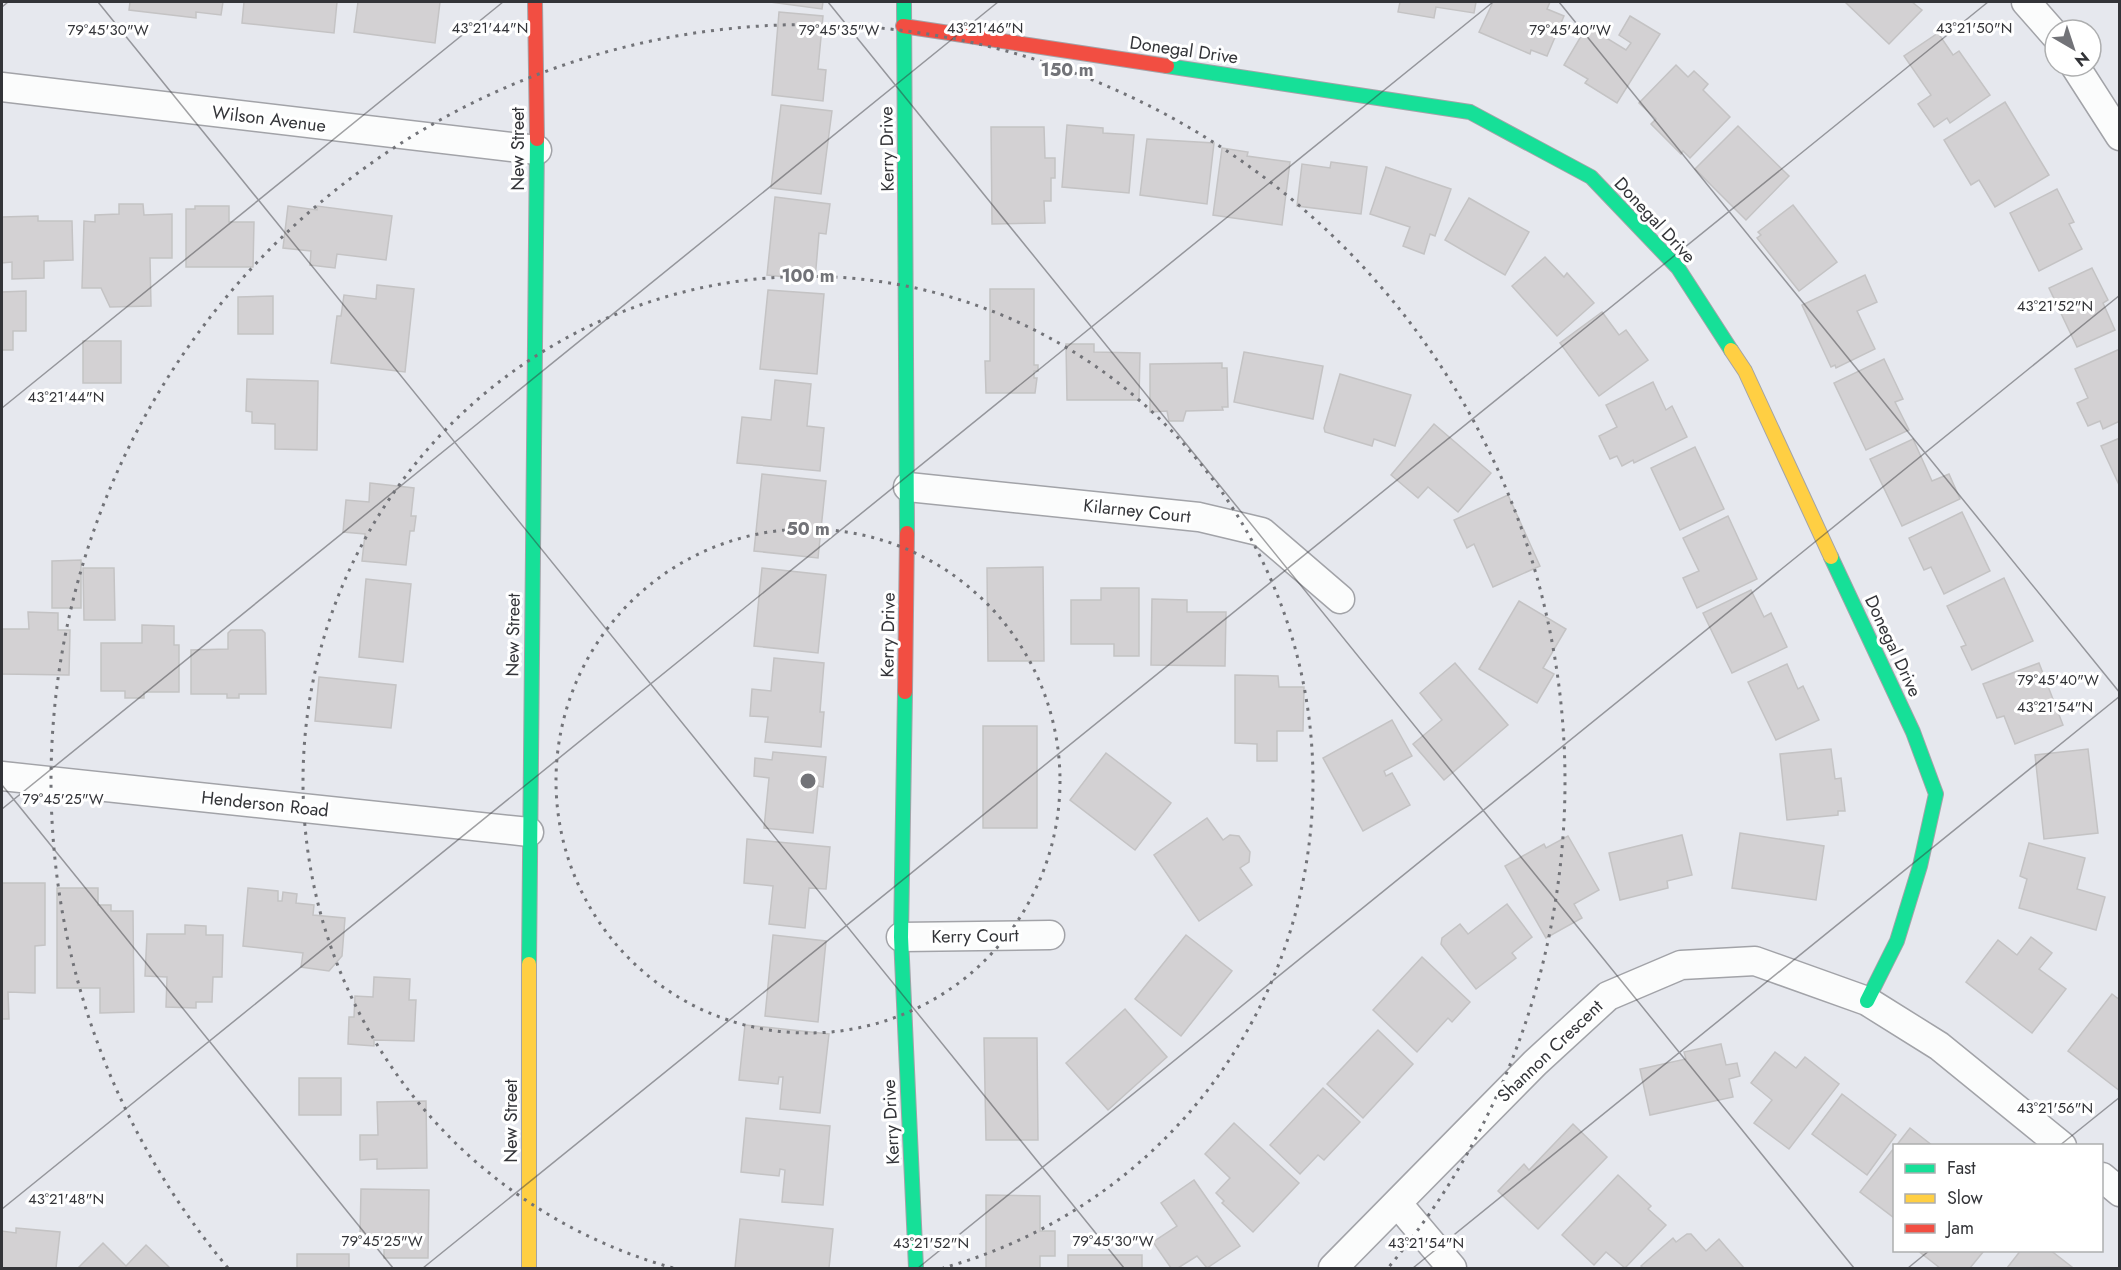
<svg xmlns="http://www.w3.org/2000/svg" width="2121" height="1270" font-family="Jost,sans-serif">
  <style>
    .building { fill: #d3d1d3; stroke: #c4c3c4; stroke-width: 1.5 }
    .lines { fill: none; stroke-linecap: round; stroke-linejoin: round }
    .street-casing { stroke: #a2a3a8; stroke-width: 31 }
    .fast-casing { stroke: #a2a3a8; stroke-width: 16 }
    .slow-casing { stroke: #a2a3a8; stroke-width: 16 }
    .jam-casing { stroke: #a2a3a8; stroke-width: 16 }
    .street { stroke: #fbfcfc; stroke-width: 28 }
    .fast { stroke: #16e098; stroke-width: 14 }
    .slow { stroke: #ffcf43; stroke-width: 14 }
    .jam { stroke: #f24e42; stroke-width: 14 }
    .ticks { fill: none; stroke: #333438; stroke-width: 1.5; stroke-opacity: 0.45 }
    .ring { fill: none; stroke: #727378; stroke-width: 3; stroke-dasharray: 3 6 }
    .labels { text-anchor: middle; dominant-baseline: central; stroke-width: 6; stroke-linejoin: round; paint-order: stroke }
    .street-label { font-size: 18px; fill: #333438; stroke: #fff }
    .ticks-label { font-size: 15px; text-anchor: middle; fill: #333438; stroke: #fff; stroke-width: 6; stroke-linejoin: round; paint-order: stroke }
    .centre { fill: #727378; stroke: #fff; stroke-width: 3 }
    .ring-label { font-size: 18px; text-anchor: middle; font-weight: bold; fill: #727378; stroke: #fff; stroke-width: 6; stroke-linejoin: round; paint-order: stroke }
  </style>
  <rect width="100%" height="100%" fill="#e6e8ee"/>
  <g class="building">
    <path d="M130 2H223L221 15 196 12V18L129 10Z"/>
    <path d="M244 2H337L334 33 242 23Z"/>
    <path d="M358 2H440L435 43 354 32Z"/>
    <path d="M770 2H823L822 9Z"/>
    <path d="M1400 2H1476L1474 13 1436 7 1434 18 1398 12Z"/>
    <path d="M1493 2H1550L1547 9 1564 16 1547 56 1531 50 1530 54 1479 32Z"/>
    <path d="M1845 2H1912L1922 10 1889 44Z"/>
    <path d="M779 12 823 16 818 69 826 70 823 101 772 95Z"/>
    <path d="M1630 16 1660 34 1617 103 1585 83 1588 79 1564 65 1587 26 1626 50 1631 43 1619 35Z"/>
    <path d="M1938 33 1953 55 1959 51 1990 95 1950 123 1947 118 1934 127 1918 104 1931 95 1904 56Z"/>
    <path d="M1676 65 1688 77 1694 71 1708 84 1703 90 1730 117 1690 158 1683 151 1681 154 1651 124 1656 119 1639 103Z"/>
    <path d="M2005 102 2049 175 1995 207 1979 180 1971 185 1944 140Z"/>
    <path d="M781 105 832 111 821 194 771 188Z"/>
    <path d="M1067 125 1103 128V133L1134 135 1129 193 1062 187Z"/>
    <path d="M1738 126 1789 176 1746 220 1695 169Z"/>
    <path d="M991 127H1044L1045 158H1055V178H1051V201H1044L1045 223 992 224Z"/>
    <path d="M1147 139 1214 143 1207 204 1140 195Z"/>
    <path d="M1222 148 1248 152 1247 156 1290 162 1282 225 1213 215Z"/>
    <path d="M1331 162 1367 167 1361 214 1297 206 1302 164 1330 168Z"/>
    <path d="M1386 167 1451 189 1435 236 1430 234 1424 254 1403 246 1410 227 1370 214Z"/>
    <path d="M2057 189 2074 222 2069 224 2082 249 2039 271 2010 213Z"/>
    <path d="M775 197 830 204 826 234 819 233 815 280 767 275Z"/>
    <path d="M1469 198 1529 232 1505 275 1445 240Z"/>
    <path d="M119 204H143L144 215 172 214V258H150L151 306 110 307 101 288H82L84 221 95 222V215L119 214Z"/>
    <path d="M1793 205 1837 262 1799 291 1757 238 1761 235 1758 232Z"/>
    <path d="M195 206H229V222H254L253 267H186V209H195Z"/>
    <path d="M288 206 317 210V206L392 216 386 260 337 254 335 268 310 265 311 251 283 248Z"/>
    <path d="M38 216V221H72L73 260 44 261V278L12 279V262L2 263V217Z"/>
    <path d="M1545 257 1564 277 1567 273 1594 303 1557 336 1512 286Z"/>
    <path d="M2092 268 2108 300 2103 303 2115 330 2077 347 2049 288Z"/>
    <path d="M1865 275 1877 302 1857 311 1875 349 1836 368 1835 365 1831 367 1802 305Z"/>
    <path d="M377 285 414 289 405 372 331 363 337 316H341L344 295 376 299Z"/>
    <path d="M990 289H1034V365H1038V371H1034V378H1037L1035 393H986L985 361H990Z"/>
    <path d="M768 290 824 294 817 374 760 369Z"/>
    <path d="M26 291V331H13V350H2V292Z"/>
    <path d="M273 296V334H238V297Z"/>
    <path d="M1602 312 1619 335 1626 330 1648 360 1599 396 1560 343Z"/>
    <rect x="83" y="341" width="38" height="42"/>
    <path d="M1066 344H1094V352L1140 353 1139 400H1067Z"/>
    <path d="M2120 349V421L2103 429 2100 421 2088 426 2077 403 2088 398 2075 369Z"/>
    <path d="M1244 352 1323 366 1313 419 1234 402Z"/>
    <path d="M1884 359 1903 399 1895 402 1909 430 1866 450 1834 383Z"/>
    <path d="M1222 363V368H1227L1228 407H1222L1223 410 1186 411 1183 421H1169L1167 411 1150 412V364Z"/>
    <path d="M1340 374 1411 395 1395 446 1374 439 1372 446 1325 432 1324 428Z"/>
    <path d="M247 379 318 381 317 450 275 449V424L252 423V412L246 411Z"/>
    <path d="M775 380 811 384 807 426 824 428 820 471 737 463 742 417 771 420Z"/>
    <path d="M1653 382 1666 410 1672 406 1687 437 1634 463 1633 460 1622 466 1617 456 1610 459 1599 436 1617 427 1606 405Z"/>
    <path d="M1434 424 1491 473 1458 512 1428 487 1418 498 1391 475Z"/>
    <path d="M2120 438V487L2101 446Z"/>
    <path d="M1913 439 1932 481 1949 474 1960 499 1902 526 1870 459Z"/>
    <path d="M1695 447 1724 509 1680 530 1651 468Z"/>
    <path d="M762 474 826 481 818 558 754 551Z"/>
    <path d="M370 483 414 488 411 516H416L414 531H410L406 565 362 561 365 534 343 532 346 500 369 502Z"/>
    <path d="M1508 495 1540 566 1493 587 1474 544 1467 548 1454 520Z"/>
    <path d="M1962 512 1990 571 1944 594 1931 567 1924 570 1909 538Z"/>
    <path d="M1728 516 1757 579 1697 608 1683 578 1699 571 1683 538Z"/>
    <path d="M81 560V608H52V561Z"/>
    <path d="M1043 567 1044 661H988L987 568Z"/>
    <path d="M83 568H114L115 620H84Z"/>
    <path d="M762 568 826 575 818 653 754 646Z"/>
    <path d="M2004 578 2033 641 1972 670 1961 647 1966 645 1947 606Z"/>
    <path d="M366 579 411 584 403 662 359 657Z"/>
    <path d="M1101 588H1139V656H1114V644H1071V600H1101Z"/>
    <path d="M1751 590 1764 617 1771 613 1787 647 1732 673 1703 613Z"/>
    <path d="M1152 599 1187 600V612H1226L1225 666 1151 665Z"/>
    <path d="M1519 601 1566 629 1543 668 1554 674 1537 703 1479 669Z"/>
    <path d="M28 612 58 613V630H70L69 675 2 674V629H29Z"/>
    <path d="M142 625 174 626V645H179V692H144V698H125V691H101V643H142Z"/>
    <path d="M231 630H262L265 633 266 694H239V698H227V694H191V650L228 649V633Z"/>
    <path d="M774 658 824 663 820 712H824L821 747 765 742 768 717 750 716 752 689 771 691Z"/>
    <path d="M1455 663 1508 725 1444 780 1413 744 1442 720 1420 693Z"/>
    <path d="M2039 663 2063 725 2015 744 2004 716 1997 718 1983 684Z"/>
    <path d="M1787 664 1798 689 1803 686 1819 720 1776 740 1748 682Z"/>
    <path d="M1235 675 1278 676 1279 687H1304L1303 731H1277V761H1257V744L1235 743Z"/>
    <path d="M319 677 396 685 391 728 315 721Z"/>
    <path d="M1392 720 1412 756 1384 771 1386 776 1392 773 1410 805 1363 831 1323 758Z"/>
    <rect x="983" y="726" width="54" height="102"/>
    <path d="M1831 749 1835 779 1841 778 1845 811H1838V815L1787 820 1780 754Z"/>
    <path d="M2088 749 2098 833 2044 839 2035 755Z"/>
    <path d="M773 752 826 757 823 787 818 786 813 833 764 828 769 778 754 776 755 758 772 760Z"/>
    <path d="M1106 753 1171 803 1135 850 1070 800Z"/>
    <path d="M1207 818 1223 840 1230 835 1239 836 1250 852 1249 862 1240 868 1252 885 1199 921 1154 855Z"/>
    <path d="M1740 833 1824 846 1816 900 1732 888Z"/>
    <path d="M1682 835 1692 875 1667 881 1668 888 1620 900 1609 853Z"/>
    <path d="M1568 836 1599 890 1574 904 1582 918 1546 938 1505 866 1544 844 1546 848Z"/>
    <path d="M747 839 830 847 826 889 809 888 805 928 769 924 773 886 744 883Z"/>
    <path d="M2029 843 2085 858 2077 889 2105 897 2096 930 2019 908 2027 879 2020 876Z"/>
    <path d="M2 883H45V945L35 946V993L8 992 9 1019H2Z"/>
    <path d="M57 888H98V905H111V911H133L134 1012 100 1013V988H57Z"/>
    <path d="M248 888 278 891V901H282L283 892 297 894 296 903 314 905 313 915 345 918 342 956 329 971 301 967 303 953 243 946Z"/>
    <path d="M1507 904 1532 937 1512 953 1516 958 1476 989 1441 944 1442 938 1460 924 1468 934Z"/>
    <path d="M185 925 206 926V935H223L222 977H213L212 1002H196V1008L166 1007 167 977 145 976 147 934H185Z"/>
    <path d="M773 935 826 941 818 1022 765 1016Z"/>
    <path d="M1186 935 1232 971 1181 1036 1135 999Z"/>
    <path d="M2031 937 2052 953 2039 969 2066 989 2032 1033 1966 982 1998 940 2017 955Z"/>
    <path d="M1422 957 1470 1002 1452 1022 1448 1018 1417 1052 1373 1010Z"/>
    <path d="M374 977 410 979 409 1000H416L414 1041 374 1040V1046L348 1044 349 1017H354L355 996 373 997Z"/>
    <path d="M2112 994 2120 1000V1091L2068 1051Z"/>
    <path d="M1125 1009 1167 1057 1108 1110 1066 1063Z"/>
    <path d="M745 1025 829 1034 820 1113 780 1109 783 1077H779L778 1084 739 1080Z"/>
    <path d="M1378 1030 1413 1064 1363 1118 1327 1084Z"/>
    <path d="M984 1038H1037L1038 1140H986Z"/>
    <path d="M1721 1044 1726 1065 1737 1063 1740 1076 1729 1079 1733 1097 1650 1115 1640 1069 1686 1059 1684 1052Z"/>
    <path d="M1775 1052 1796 1068 1805 1057 1839 1084 1789 1149 1754 1123 1772 1100 1751 1083Z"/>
    <rect x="299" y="1078" width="42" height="37"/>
    <path d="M1323 1088 1360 1122 1324 1160 1318 1155 1300 1174 1270 1145Z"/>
    <path d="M1842 1094 1896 1135 1867 1175 1812 1134Z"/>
    <path d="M426 1101 427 1168 377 1169V1159L360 1160V1135H378L377 1102Z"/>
    <path d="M746 1118 830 1126 823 1205 782 1202 785 1170 780 1169 779 1176 741 1172Z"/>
    <path d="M1234 1123 1299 1183 1253 1232 1222 1203 1224 1201 1216 1193 1230 1178 1205 1154Z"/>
    <path d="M1573 1124 1607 1157 1538 1229 1498 1191 1524 1164 1529 1170Z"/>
    <path d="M1910 1128 1933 1146H1896Z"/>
    <path d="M1894 1148V1215L1893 1217 1860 1192Z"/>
    <path d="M1618 1175 1651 1206 1648 1209 1666 1225 1625 1268 1606 1252 1594 1265 1562 1235Z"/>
    <path d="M1194 1180 1240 1246 1207 1268 1197 1256 1178 1268H1171L1153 1242 1177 1226 1161 1203Z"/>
    <path d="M361 1189 429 1190 428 1258H384V1238L360 1237Z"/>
    <path d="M986 1195 1040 1196V1231H1055V1256H1040V1268H986Z"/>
    <path d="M740 1219 833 1229 829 1268H735Z"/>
    <path d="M16 1228 60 1232 56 1268H2V1231L16 1233Z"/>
    <path d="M1687 1234H1691L1706 1251 1719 1239 1744 1268H1643L1641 1266 1673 1238 1676 1242Z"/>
    <path d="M103 1243 126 1266 146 1245 170 1268H78Z"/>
    <path d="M1917 1250H1981L1983 1252 1970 1268H1940Z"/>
    <path d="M2021 1250H2050L2072 1267 2007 1268Z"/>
    <rect x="297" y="1254" width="52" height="14"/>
    <rect x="1068" y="1255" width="74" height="13"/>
  </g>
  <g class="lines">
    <g class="street-casing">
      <g id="street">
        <path d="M2026 2 2055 35"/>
        <path d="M2075 66 2120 136"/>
        <path d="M2 87 537 150"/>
        <path d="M908 487 1199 517 1262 532 1340 599"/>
        <path d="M2 776 529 832"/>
        <path d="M901 937 1050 935"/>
        <path d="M2102 1177 2120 1192"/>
        <path d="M1398 1204 1452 1268"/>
        <path d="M1333 1268 1535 1063 1608 996 1681 965 1755 961 1867 1001 1939 1046 2062 1146"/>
      </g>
    </g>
    <g class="fast-casing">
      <g id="fast">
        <path d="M904 2 907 533"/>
        <path d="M1167 66 1470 112 1591 177 1678 268 1731 350"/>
        <path d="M1831 557 1913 732 1936 794 1920 866 1897 941 1867 1001"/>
        <path d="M905 692 901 937 916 1268"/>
        <path d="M529 964 537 139"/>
      </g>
    </g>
    <g class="slow-casing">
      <g id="slow">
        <path d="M1731 350 1745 371 1831 557"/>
        <path d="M529 964V1268"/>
      </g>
    </g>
    <g class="jam-casing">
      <g id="jam">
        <path d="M535 2 537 139"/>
        <path d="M903 26 1167 66"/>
        <path d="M905 692 907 533"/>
      </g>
    </g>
    <use href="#street" class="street"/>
    <use href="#fast" class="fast"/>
    <use href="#slow" class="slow"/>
    <use href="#jam" class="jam"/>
  </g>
  <path class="ticks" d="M98 2 1124 1268M828 2 1854 1268M1559 2 2120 693M2 7 8 2M2 408 503 2M2 785 393 1268M2 809 998 2M2059 1146 2120 1097M2 1209 1493 2M423 1268 1988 2M918 1268 2120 295M1413 1268 2120 696M1908 1268 1930 1250"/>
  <g class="ring">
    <circle cx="808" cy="781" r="252"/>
    <path d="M673 1268A505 505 0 1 1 943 1268"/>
    <path d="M228 1268A757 757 0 1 1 1388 1268"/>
  </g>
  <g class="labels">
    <g class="street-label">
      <text transform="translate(1184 50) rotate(8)">Donegal Drive</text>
      <text transform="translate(269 119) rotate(7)">Wilson Avenue</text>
      <text transform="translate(518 149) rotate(-90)">New Street</text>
      <text transform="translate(887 149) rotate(-91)">Kerry Drive</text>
      <text transform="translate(1655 220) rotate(47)">Donegal Drive</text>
      <text transform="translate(1137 511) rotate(6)">Kilarney Court</text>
      <text transform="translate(513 635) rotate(-89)">New Street</text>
      <text transform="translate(888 635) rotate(-89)">Kerry Drive</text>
      <text transform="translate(1893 646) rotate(65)">Donegal Drive</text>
      <text transform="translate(265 804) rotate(6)">Henderson Road</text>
      <text transform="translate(975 936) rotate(-1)">Kerry Court</text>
      <text transform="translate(1550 1051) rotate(-44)">Shannon Crescent</text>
      <text transform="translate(511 1121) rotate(-90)">New Street</text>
      <text transform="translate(891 1122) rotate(-93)">Kerry Drive</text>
    </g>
  </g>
  <g class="ticks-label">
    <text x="490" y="33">43°21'44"N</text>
    <text x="985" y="33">43°21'46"N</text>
    <text x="1974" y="33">43°21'50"N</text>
    <text x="108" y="35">79°45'30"W</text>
    <text x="839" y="35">79°45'35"W</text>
    <text x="1570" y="35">79°45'40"W</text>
    <text x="2055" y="311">43°21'52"N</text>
    <text x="66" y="402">43°21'44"N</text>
    <text x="2058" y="685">79°45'40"W</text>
    <text x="2055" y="712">43°21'54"N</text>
    <text x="63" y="804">79°45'25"W</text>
    <text x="2055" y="1113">43°21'56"N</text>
    <text x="66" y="1204">43°21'48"N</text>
    <text x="382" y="1246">79°45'25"W</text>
    <text x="1113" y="1246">79°45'30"W</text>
    <text x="931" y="1248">43°21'52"N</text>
    <text x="1426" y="1248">43°21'54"N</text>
  </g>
  <circle cx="808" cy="781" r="9" class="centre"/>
  <g class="ring-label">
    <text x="1067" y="76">150 m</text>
    <text x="808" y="282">100 m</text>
    <text x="808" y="535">50 m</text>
  </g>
  <rect width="2121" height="1270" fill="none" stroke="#333438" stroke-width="6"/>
  <rect x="1893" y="1144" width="210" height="108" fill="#ffffff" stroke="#adaeaf" stroke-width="1.5"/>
  <rect x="1905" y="1164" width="30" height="9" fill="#16e098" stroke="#adaeaf" stroke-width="1.5"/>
  <text x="1947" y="1174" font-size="18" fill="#333438">Fast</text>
  <rect x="1905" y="1194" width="30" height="9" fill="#ffcf43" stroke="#adaeaf" stroke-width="1.5"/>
  <text x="1947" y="1204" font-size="18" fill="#333438">Slow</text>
  <rect x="1905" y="1224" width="30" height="9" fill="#f24e42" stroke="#adaeaf" stroke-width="1.5"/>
  <text x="1947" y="1234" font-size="18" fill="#333438">Jam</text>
  <g transform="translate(2073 48) rotate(141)"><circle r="28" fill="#ffffff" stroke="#adaeaf" stroke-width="1.5"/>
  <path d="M0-4.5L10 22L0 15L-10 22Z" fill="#727378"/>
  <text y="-9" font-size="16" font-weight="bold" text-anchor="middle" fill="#333438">N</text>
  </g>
</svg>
